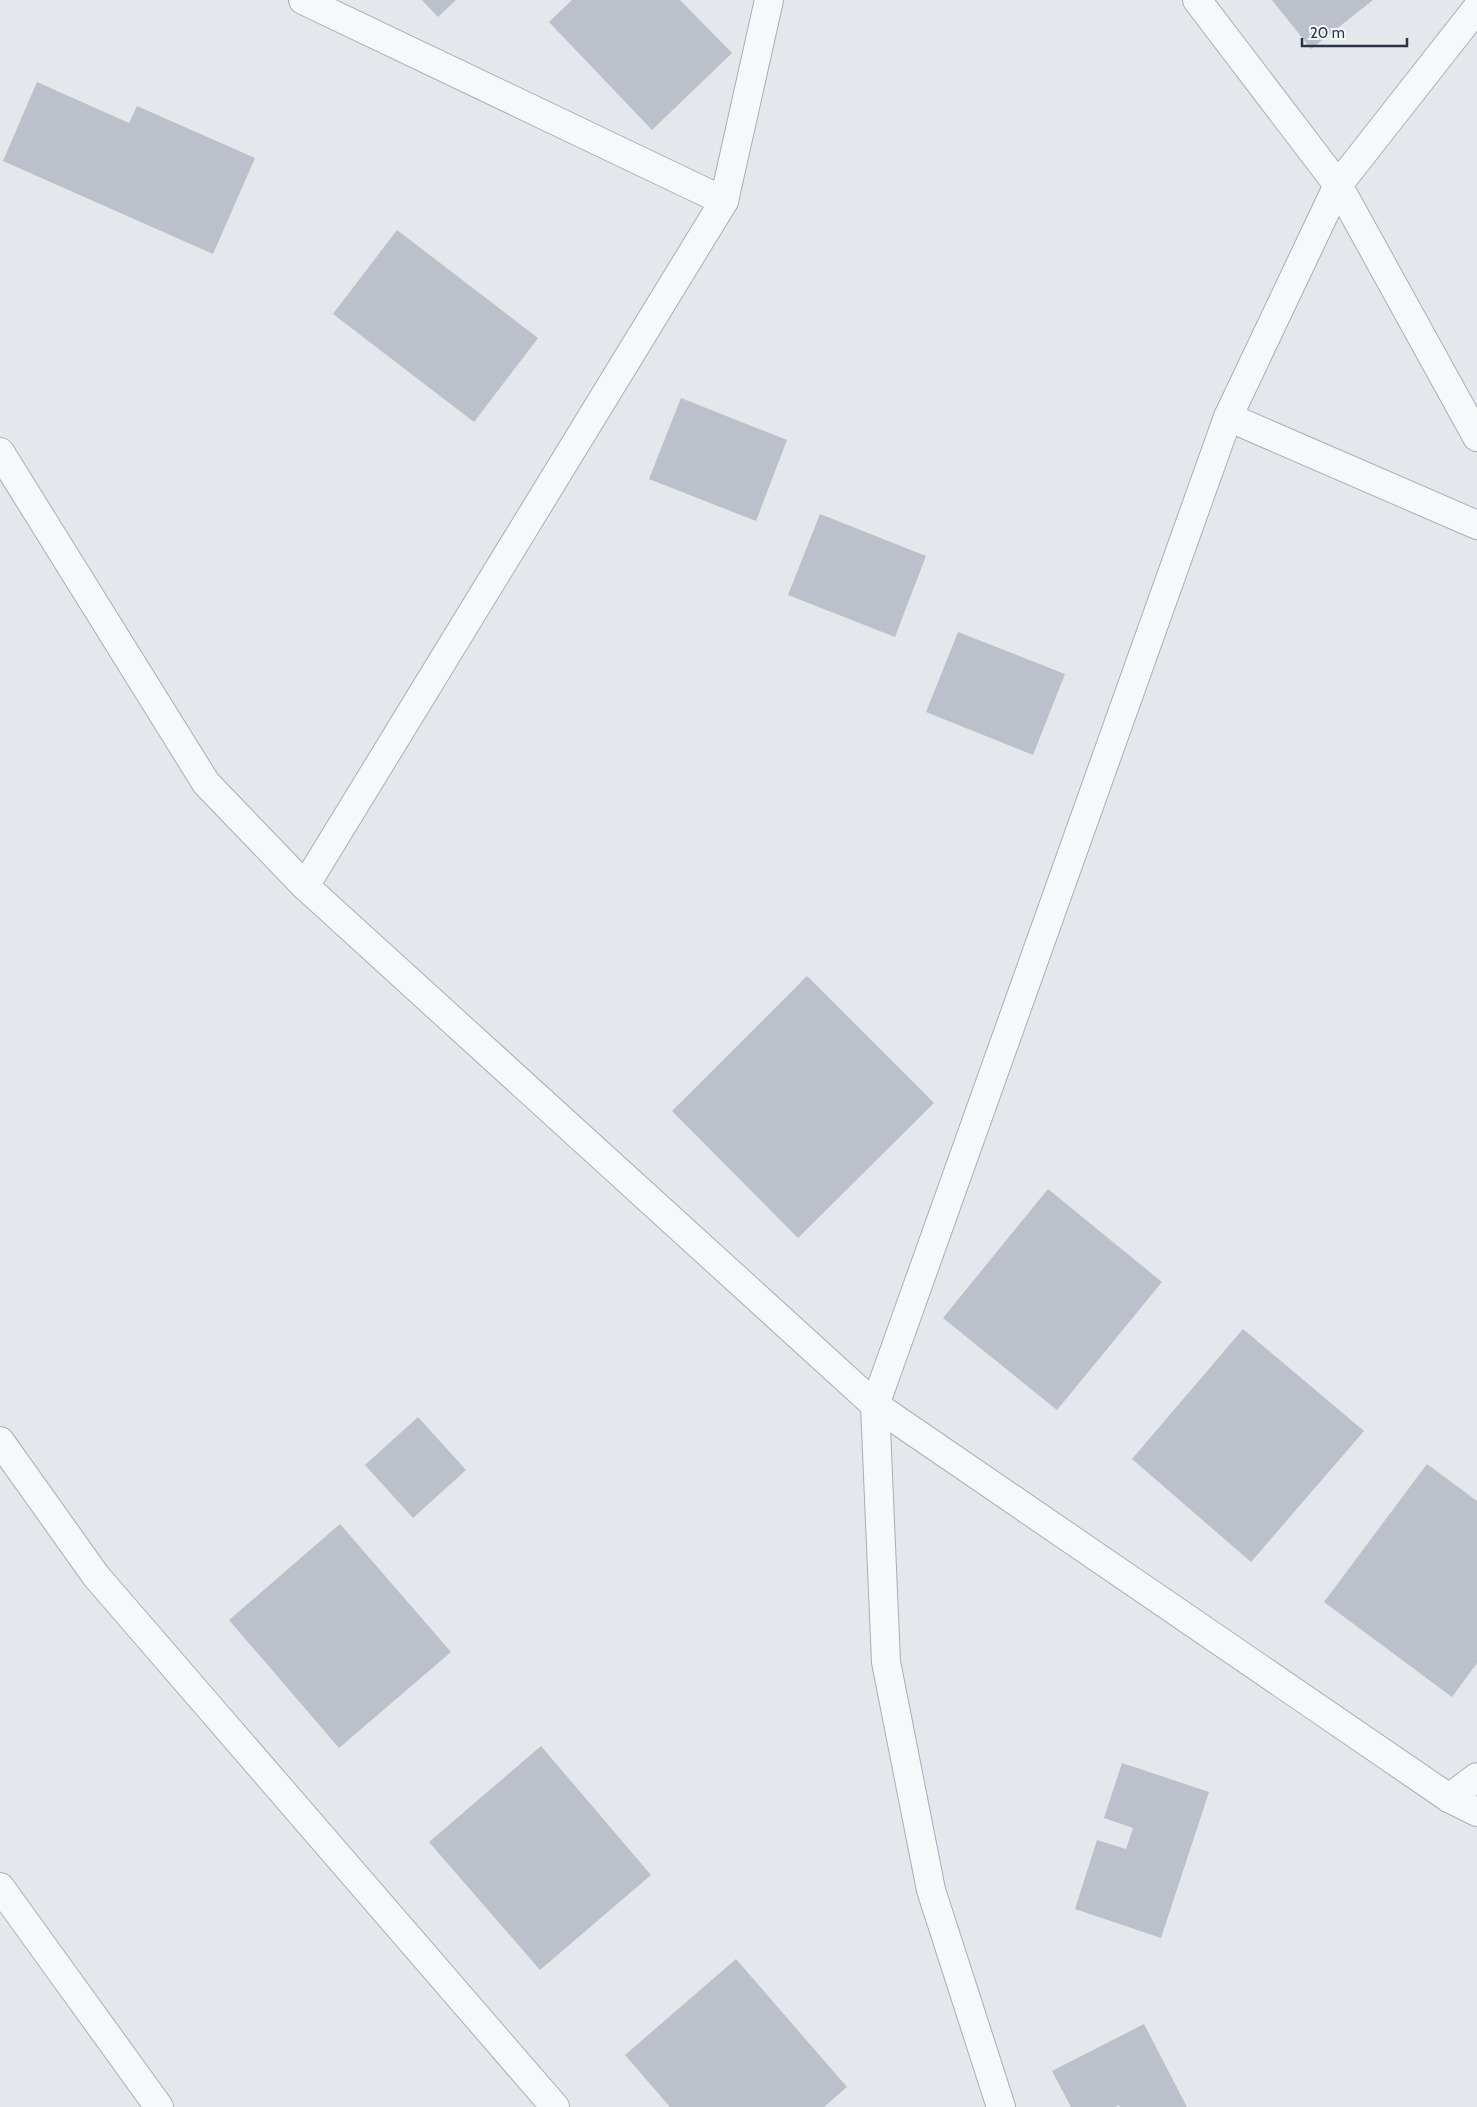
<svg xmlns="http://www.w3.org/2000/svg" width="1477" height="2107" font-family="Cabin,sans-serif">
  <style>
    .building { fill: #bbc0ca }
    .lines { fill: none; stroke-linecap: round; stroke-linejoin: round }
    .minor-casing { stroke: #a9aeb7; stroke-width: 30 }
    .minor { stroke: #f7f8fa; stroke-width: 28 }
  </style>
  <rect width="100%" height="100%" fill="#e4e7ec"/>
  <g class="building">
    <path d="M422 0H456L438 17Z"/>
    <path d="M572 0H680L732 53 652 130 549 22Z"/>
    <path d="M1272 0H1373L1311 49Z"/>
    <path d="M37 82 129 123 137 106 255 158 213 254 3 161Z"/>
    <path d="M397 230 538 338 474 422 333 314Z"/>
    <path d="M681 398 787 440 756 521 649 479Z"/>
    <path d="M820 514 926 556 895 637 788 595Z"/>
    <path d="M958 632 1065 674 1033 755 926 712Z"/>
    <path d="M807 976 934 1103 798 1238 672 1111Z"/>
    <path d="M1048 1189 1162 1282 1057 1410 943 1318Z"/>
    <path d="M1243 1329 1364 1431 1251 1562 1132 1459Z"/>
    <path d="M418 1417 466 1470 413 1518 365 1465Z"/>
    <path d="M1427 1464 1477 1501V1663L1452 1697 1324 1602Z"/>
    <path d="M340 1524 451 1652 339 1748 229 1620Z"/>
    <path d="M541 1746 651 1875 540 1970 429 1842Z"/>
    <path d="M1122 1763 1209 1792 1161 1938 1075 1909 1097 1840 1126 1849 1133 1828 1104 1818Z"/>
    <path d="M736 1959 847 2087 824 2107H670L625 2055Z"/>
    <path d="M1144 2024 1187 2107H1120L1119 2105 1115 2107H1071L1052 2071Z"/>
  </g>
  <g class="lines">
    <g class="minor-casing">
      <g id="minor">
        <path d="M303 0 724 201"/>
        <path d="M1197 0 1338 185 1477 437"/>
        <path d="M1228 417 1477 525"/>
        <path d="M0 452 206 783 305 886 875 1405 1449 1798 1477 1812"/>
        <path d="M305 886 724 201 769 0"/>
        <path d="M0 1441 96 1576 555 2107"/>
        <path d="M1449 1798 1477 1777"/>
        <path d="M0 1887 159 2107"/>
        <path d="M1001 2107 931 1890 886 1662 875 1405 1228 417 1338 185 1477 8"/>
      </g>
    </g>
    <use href="#minor" class="minor"/>
  </g>
  <path d="M1302 38v8h105v-8" fill="none" stroke="#2b3445" stroke-width="2.5"/>
  <text x="1310" y="38" font-size="15" fill="#2b3445" stroke="#f4f6f9" stroke-width="4" paint-order="stroke">20 m</text>
</svg>
